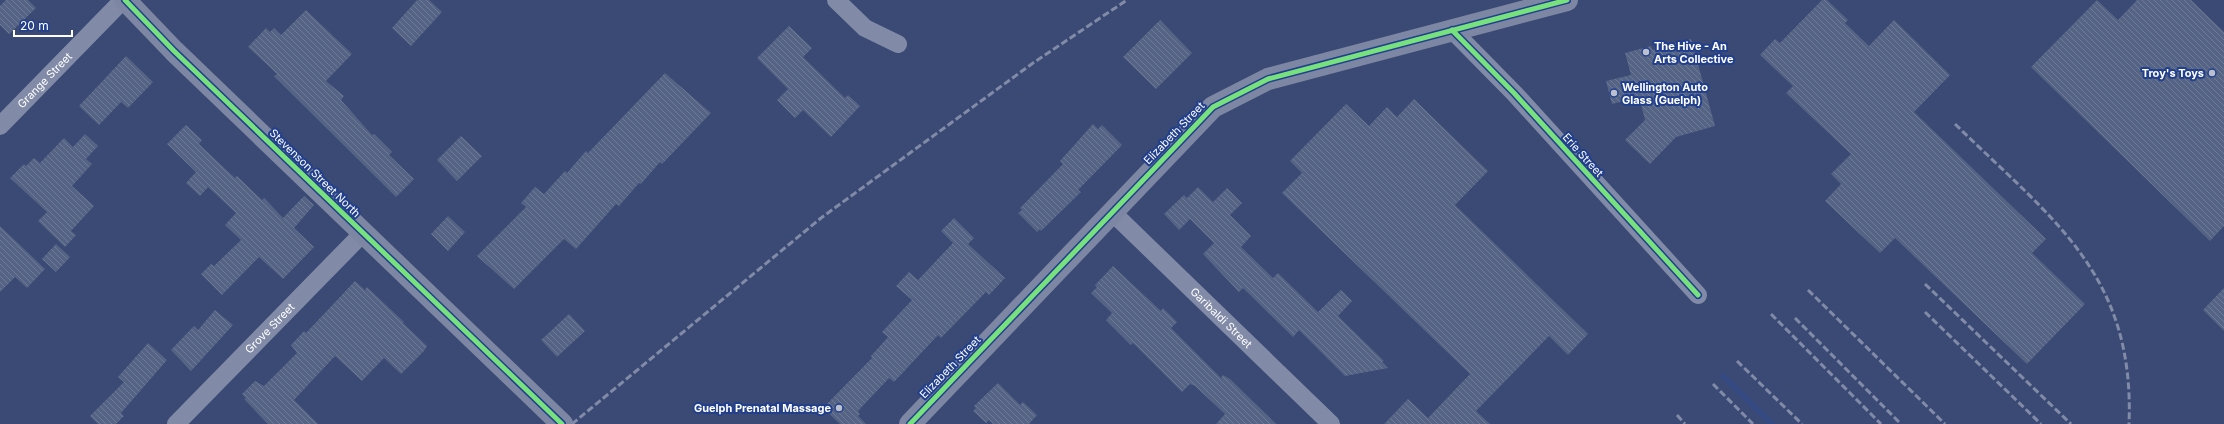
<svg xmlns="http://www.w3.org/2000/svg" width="2224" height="424" font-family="Inter,sans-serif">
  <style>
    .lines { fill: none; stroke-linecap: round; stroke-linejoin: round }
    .stream { stroke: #354a82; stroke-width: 6 }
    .building { fill: url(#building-back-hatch) }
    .minor { stroke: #818ba7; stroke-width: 18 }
    .secondary { stroke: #7d87a4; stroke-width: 22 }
    .rail { stroke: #818ba7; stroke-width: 3; stroke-dasharray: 7 3; stroke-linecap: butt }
    .cycleway-casing { stroke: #213f8c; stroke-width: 8 }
    .cycleway { stroke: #77e17e; stroke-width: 5 }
    .poi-dot { fill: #bac0ce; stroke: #213f8c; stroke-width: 1.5 }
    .labels { text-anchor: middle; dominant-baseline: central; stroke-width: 4; stroke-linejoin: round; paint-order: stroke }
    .poi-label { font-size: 11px; font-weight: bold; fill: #fff; stroke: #213f8c; text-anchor: start }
    .street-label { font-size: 11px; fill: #fff; stroke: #213f8c }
  </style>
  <defs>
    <pattern id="building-back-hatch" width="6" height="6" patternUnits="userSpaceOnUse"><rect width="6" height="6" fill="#556384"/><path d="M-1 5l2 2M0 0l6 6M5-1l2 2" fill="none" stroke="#6e7a96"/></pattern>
  </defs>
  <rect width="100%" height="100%" fill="#3a4a74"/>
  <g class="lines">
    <path class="stream" d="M1723 376 1772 424"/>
  </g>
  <g class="building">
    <path d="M6 0H28L36 8 9 34 0 25V6Z"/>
    <path d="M417 0H429L442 12 411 46 392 28Z"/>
    <path d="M1822 0H1827L1848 20 1845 23 1869 46 1894 20 1950 75 1914 112 2046 239 2032 253 2085 304 2027 364 1895 238 1880 253 1825 201 1841 184 1831 174 1851 154 1786 93 1793 86 1760 55 1775 39 1780 43Z"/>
    <path d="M2097 0 2118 20 2137 0H2191L2224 32V226L2210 241 2031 67Z"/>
    <path d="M306 10 352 54 326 81 344 96 341 100 372 135 374 134 392 152 389 155 414 179 396 197 274 76 277 74 248 47 266 28 270 32 274 28 281 35Z"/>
    <path d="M1160 20 1192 53 1156 89 1123 57Z"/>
    <path d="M789 26 812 48 803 57 845 98 848 95 860 106 831 137 803 110 795 118 777 100 788 89 757 58Z"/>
    <path d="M1691 39 1715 126 1676 137 1650 164 1625 140 1645 120 1639 97 1612 104 1606 81 1631 75 1625 53 1651 46 1652 50Z"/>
    <path d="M126 56 153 82 128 108 121 102 99 125 79 106Z"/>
    <path d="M665 73 711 113 662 164 660 162 641 184 639 183 619 206 616 204 576 249 564 239 514 289 477 256 526 207 521 203 535 187 544 194 565 171 567 173 586 151 588 153Z"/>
    <path d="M1414 99 1488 171 1455 205 1588 334 1568 355 1549 336 1476 411 1490 424H1384L1408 399 1428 418 1470 374 1282 193 1302 173 1290 161 1346 104 1369 126 1387 107 1397 117Z"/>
    <path d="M1093 124 1098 129 1102 125 1122 145 1078 190 1081 192 1041 231 1040 229 1037 232 1018 213 1022 210 1020 208 1063 164 1060 161Z"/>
    <path d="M186 125 202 140 199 144 235 178 237 176 262 200 264 198 283 218 304 196 314 205 294 228 314 247 283 279 259 257 222 295 201 274 211 264 214 266 241 240 225 225 236 213 208 187 200 196 186 183 196 172 167 144Z"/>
    <path d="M85 134 98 146 86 159 92 164 72 186 94 206 71 231 76 235 65 247 38 221 47 212 10 178 24 164 26 166 34 158 40 163 64 138 73 147Z"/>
    <path d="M461 136 482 156 457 181 437 160Z"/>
    <path d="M1198 187 1213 202 1227 188 1242 203 1230 215 1251 236 1241 247 1273 278 1278 273 1318 312 1341 290 1352 301 1338 316 1384 361 1382 362 1388 368 1345 376 1299 330 1293 337 1243 288 1239 292 1203 254 1214 243 1190 219 1179 230 1164 214 1184 195 1187 198Z"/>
    <path d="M448 216 465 232 448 251 431 234Z"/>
    <path d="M954 218 974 238 968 244 1005 278 989 295 986 292 941 338 938 335 894 382 889 378 858 411 860 414 858 416 866 424H840L823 408 872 358 871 356 888 337 882 332 912 300 896 286 909 272 918 280 953 243 941 231Z"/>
    <path d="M0 226 45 269 27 288 15 277 0 292Z"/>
    <path d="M56 244 70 257 56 272 42 259Z"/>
    <path d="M1113 266 1161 311 1163 308 1177 322 1171 328 1221 378 1223 375 1230 379 1276 424H1216L1225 414 1195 386 1190 384 1182 392 1133 343 1131 345 1106 320 1112 313 1091 293 1097 287 1095 285Z"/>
    <path d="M355 281 365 290 367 287 404 322 403 323 427 346 424 351 401 374 384 358 362 381 335 356 294 400 318 424H268L244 399 246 398 242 394 255 381 264 386 297 353 291 345 304 331 306 333Z"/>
    <path d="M2224 288V331L2203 310Z"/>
    <path d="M215 310 233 325 191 371 171 350 194 326 198 330Z"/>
    <path d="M569 314 585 331 557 357 541 340Z"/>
    <path d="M148 343 167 360 121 413 124 416 116 424H98L90 416 124 382 118 377Z"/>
    <path d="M998 383 1020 405 1023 402 1037 415 1029 424H993L989 420 986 423 973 411 976 408 974 406Z"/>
  </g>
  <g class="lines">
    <g class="minor">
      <path d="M836 0 865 28 898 44"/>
      <path d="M1452 30 1514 93 1698 295"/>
      <path id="s1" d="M0 126 123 0"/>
      <path id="s2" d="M1112 212 1331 424"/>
      <path id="s3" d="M176 424 363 233"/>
    </g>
    <g class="secondary">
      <path d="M125 0 174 51 562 424"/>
      <path d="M910 424 1213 107 1268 79 1567 0"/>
    </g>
    <g class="rail">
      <path d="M1955 124C2052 219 2135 274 2129 424"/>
      <path d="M1925 284 2071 424"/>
      <path d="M1808 290 1945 424"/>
      <path d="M1925 312 2041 424"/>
      <path d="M1771 314 1881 424"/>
      <path d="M1795 318 1901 424"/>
      <path d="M1737 361 1802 424"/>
      <path d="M1713 384 1753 424"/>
      <path d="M1677 415 1685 424"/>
      <path d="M572 424 821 218 1033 63 1127 0"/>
    </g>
    <g class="cycleway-casing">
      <g id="cycleway">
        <path d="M125 0 174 51 562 424"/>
        <path d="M1452 30 1514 93 1698 295"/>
        <path d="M910 424 1213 107 1268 79 1567 0"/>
      </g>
    </g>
    <use href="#cycleway" class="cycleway"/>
  </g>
  <g class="poi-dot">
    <circle cx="1646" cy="52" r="4"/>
    <circle cx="2212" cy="73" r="4"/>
    <circle cx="1614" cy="93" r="4"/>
    <circle cx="839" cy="408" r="4"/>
  </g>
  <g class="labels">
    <g class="poi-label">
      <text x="1654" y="46">The Hive - An<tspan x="1654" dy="13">Arts Collective</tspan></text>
      <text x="2204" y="73" text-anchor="end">Troy's Toys</text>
      <text x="1622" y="87">Wellington Auto<tspan x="1622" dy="13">Glass (Guelph)</tspan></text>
      <text x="831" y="408" text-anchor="end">Guelph Prenatal Massage</text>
    </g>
    <g class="street-label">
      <text stroke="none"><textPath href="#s1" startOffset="64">Grange Street</textPath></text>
      <text transform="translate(1174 133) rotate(-46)">Elizabeth Street</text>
      <text transform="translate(1583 155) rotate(48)">Erie Street</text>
      <text transform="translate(315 173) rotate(44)">Stevenson Street North</text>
      <text stroke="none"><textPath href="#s2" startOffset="152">Garibaldi Street</textPath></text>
      <text stroke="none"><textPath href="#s3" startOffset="134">Grove Street</textPath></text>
      <text transform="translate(950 367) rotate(-46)">Elizabeth Street</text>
    </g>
  </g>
  <path d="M14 30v6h58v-6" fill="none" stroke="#ffffff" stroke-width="2"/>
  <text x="20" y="30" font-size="12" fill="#ffffff" stroke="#213f8c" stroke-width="3" paint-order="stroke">20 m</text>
</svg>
